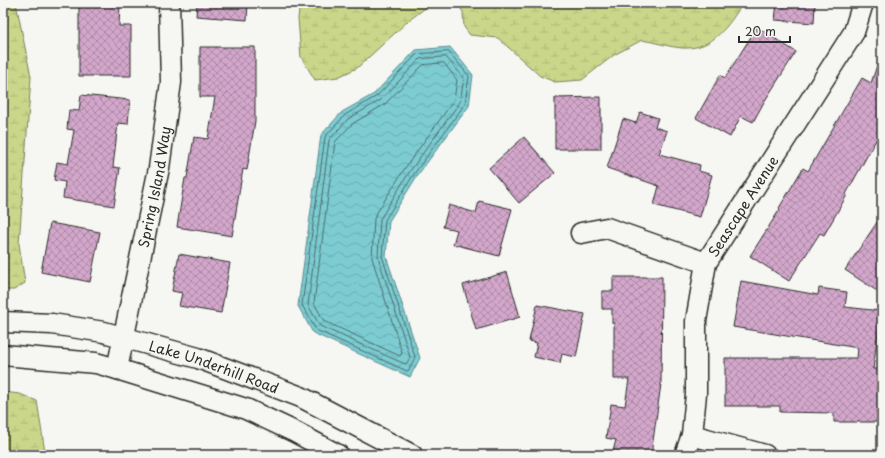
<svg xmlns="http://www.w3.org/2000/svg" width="885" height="458" font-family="'Playpen Sans',sans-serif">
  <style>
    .wetland { fill: url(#wetland-marsh); stroke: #7a815a }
    .water { fill: url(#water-waves); stroke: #5b8c8f }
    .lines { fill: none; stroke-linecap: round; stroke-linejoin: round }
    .shore { stroke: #4b6b6d; stroke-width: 1 }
    .building { fill: url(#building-cross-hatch); stroke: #2b2b2b }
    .minor-casing { stroke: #2b2b2b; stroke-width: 23 }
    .minor { stroke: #f6f6f2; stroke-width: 20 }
    .labels { text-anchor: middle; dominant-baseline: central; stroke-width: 3; stroke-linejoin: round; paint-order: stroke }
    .street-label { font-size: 14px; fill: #2b2b2b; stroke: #f6f6f2 }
  </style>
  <defs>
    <pattern id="wetland-marsh" width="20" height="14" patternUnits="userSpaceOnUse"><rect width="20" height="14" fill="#cad78a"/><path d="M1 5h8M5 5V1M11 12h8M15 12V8" fill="none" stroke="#aeb977"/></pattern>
    <pattern id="water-waves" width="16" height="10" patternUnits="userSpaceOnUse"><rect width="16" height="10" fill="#7bccd1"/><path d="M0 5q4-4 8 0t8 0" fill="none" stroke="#6aafb4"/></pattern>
    <pattern id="building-cross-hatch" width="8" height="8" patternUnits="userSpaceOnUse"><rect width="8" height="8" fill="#d3a7cb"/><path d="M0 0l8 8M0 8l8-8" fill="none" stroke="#ab88a5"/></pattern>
  </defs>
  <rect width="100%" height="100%" fill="#f6f6f2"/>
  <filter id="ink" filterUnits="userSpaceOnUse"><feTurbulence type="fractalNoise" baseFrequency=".025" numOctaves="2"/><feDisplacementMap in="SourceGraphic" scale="8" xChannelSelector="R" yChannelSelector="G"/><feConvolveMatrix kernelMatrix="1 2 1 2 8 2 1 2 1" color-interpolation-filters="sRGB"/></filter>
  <g filter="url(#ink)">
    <g class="wetland">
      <path d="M3 3H16L31 77 19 244 25 283 14 290H3Z"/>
      <path d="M300 3H743C728 26 713 50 682 48 669 47 655 42 642 40L614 55 582 80 555 82 540 76 498 38 470 35 464 27 463 12 458 4 428 6 408 21 357 68 338 77 315 80 301 57 298 18Z"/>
      <path d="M3 392 20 394 37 401 44 446 47 455H3Z"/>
    </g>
    <path class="water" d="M450 47 473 75 469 106 417 176 389 221 386 256 420 358 410 377 313 333 298 306 321 135 342 112 374 94 416 50Z"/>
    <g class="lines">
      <g class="shore">
        <path d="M449 52 469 76 465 104 414 174 385 220 382 256 415 357 409 370 407 371 316 330 302 305 325 137 345 115 377 96 417 54Z"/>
        <path d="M446 57 464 78 460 102 410 171 380 219 378 257 410 357 407 363 405 364 320 326 308 305 329 140 348 119 381 100 420 59Z"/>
        <path d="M444 63 457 80 454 100 405 168 376 214 374 219 372 258 402 353 400 356 324 321 314 303 335 142 352 124 385 104 423 65Z"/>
      </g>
    </g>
    <g class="building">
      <path d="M79 3H120L119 26H131V76H79Z"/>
      <path d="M197 3H248L247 20 196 16Z"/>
      <path d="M777 3H815L814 23 775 20Z"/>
      <path d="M757 27 796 52 764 102 753 122 741 116 730 137 696 118 720 75 725 78Z"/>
      <path d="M200 47H255V121L247 170 243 169 232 236 177 227 185 178H187L194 137 208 139 215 97H200Z"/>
      <path d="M880 57 882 58V143L876 140 846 194 847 195 824 235 820 233 789 281 750 256 780 209 779 208 803 168 808 171 862 78 871 83Z"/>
      <path d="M81 95 130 100 128 124 118 123 113 167 120 168 114 206 63 198 65 182 54 180 57 162 68 164 74 130 67 129 69 110 79 111Z"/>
      <path d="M601 97V149H555V98Z"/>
      <path d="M640 112 658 118 655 127 667 131 659 154 700 165 699 171 712 175 700 217 654 205 659 186 607 168 623 119 636 123Z"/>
      <path d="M524 137 555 173 519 203 489 168Z"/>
      <path d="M479 201 512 209 499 256 453 244 457 230 443 227 449 205 476 213Z"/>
      <path d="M882 215V284L877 291 845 270Z"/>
      <path d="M50 223 100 232 90 282 41 272Z"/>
      <path d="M179 254 230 263 221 313 179 306 182 293 172 291Z"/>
      <path d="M507 272 520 317 476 330 463 285Z"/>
      <path d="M613 277H662L661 384 651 455H612L616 440 606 438 611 404 625 406 629 379H614V323H612V309H602V291H613Z"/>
      <path d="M741 281 818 295 819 288 847 292 845 307 881 311 873 369H882V422H834V413L780 412V406H725V358H857L858 348 733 327Z"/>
      <path d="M537 305 585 314 576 357 562 354 560 363 534 357 537 343 529 341Z"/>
    </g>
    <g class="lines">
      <g class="minor-casing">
        <g id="minor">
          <path d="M581 233 607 228 706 263"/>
          <path id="s1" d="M3 322 52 324 104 332 198 358 301 397 412 455"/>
          <path d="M3 355 96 363 117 369 246 409 295 432 338 455"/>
          <path id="s2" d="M117 369 159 168 171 82 169 3"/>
          <path d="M692 435 765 455"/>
          <path id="s3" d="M685 455 692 435 696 394V321L706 263 854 32 863 3"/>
        </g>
      </g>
      <use href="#minor" class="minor"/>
    </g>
  </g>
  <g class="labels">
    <g class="street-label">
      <text stroke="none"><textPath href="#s2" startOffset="186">Spring Island Way</textPath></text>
      <text stroke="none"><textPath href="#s3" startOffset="262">Seascape Avenue</textPath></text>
      <text stroke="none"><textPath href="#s1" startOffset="217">Lake Underhill Road</textPath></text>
    </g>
  </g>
  <rect width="885" height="458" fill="none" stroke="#f6f6f2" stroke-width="16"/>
  <rect x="8" y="8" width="869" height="442" fill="none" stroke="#2b2b2b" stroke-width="1.5" filter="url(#ink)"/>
  <path d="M739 36v6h51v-6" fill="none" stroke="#2b2b2b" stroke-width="2"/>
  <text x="745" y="36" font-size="12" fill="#2b2b2b" stroke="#f6f6f2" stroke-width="3" paint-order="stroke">20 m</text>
</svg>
